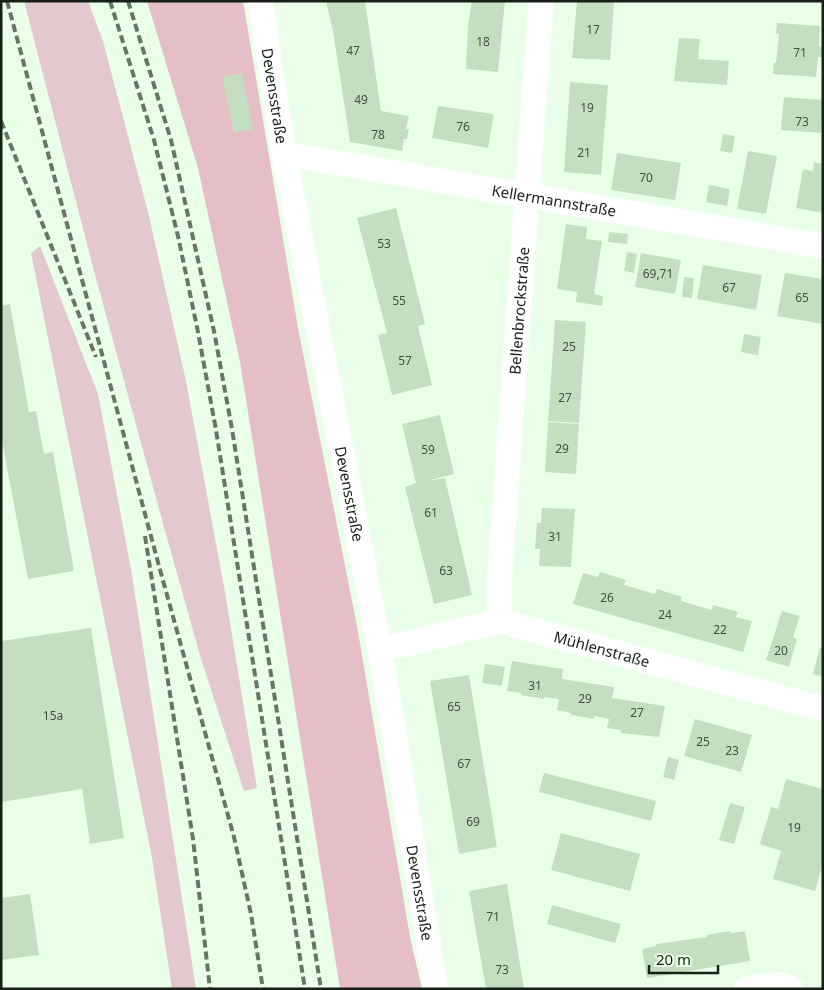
<svg xmlns="http://www.w3.org/2000/svg" width="824" height="990" font-family="'Noto Sans',sans-serif">
  <style>
    .green { fill: #e3c8ce }
    .forest { fill: #e5bec6 }
    .building { fill: #c5dec2 }
    .lines { fill: none; stroke-linecap: round; stroke-linejoin: round }
    .minor { stroke: #fff; stroke-width: 25 }
    .rail { stroke: #677566; stroke-width: 4; stroke-dasharray: 8 4; stroke-linecap: butt }
    .labels { text-anchor: middle; dominant-baseline: central; stroke-width: 4; stroke-linejoin: round; paint-order: stroke }
    .number-label { font-size: 12px; fill: #425041 }
    .street-label { font-size: 15px; fill: #172016; stroke: #eaffe8 }
  </style>
  <rect width="100%" height="100%" fill="#eaffe8"/>
  <g class="green">
    <path d="M24 1H88L103 41 149 216 186 381 226 598 257 788 244 791 201 659 164 527 94 271Z"/>
    <path d="M40 246 98 394 131 569 196 989H172L152 858 31 253Z"/>
  </g>
  <path class="forest" d="M147 1H243L298 328 357 626 410 937 422 989H340L240 362 198 168Z"/>
  <g class="building">
    <path d="M326 1H365L381 111 409 116 406 129H409L407 139H404L402 151 350 142 333 31Z"/>
    <path d="M472 1H505L498 72 466 69 468 26Z"/>
    <path d="M577 1H614L610 60 572 58Z"/>
    <path d="M777 23 820 26 819 46 823 47V57H818L816 77 773 74 774 63H776L779 34H776Z"/>
    <path d="M679 38 700 39 698 59 729 61 727 85 674 81Z"/>
    <path d="M242 73 253 129 234 133 222 77Z"/>
    <path d="M570 82 608 85 601 175 564 172Z"/>
    <path d="M784 97 823 100 821 133 781 130Z"/>
    <path d="M438 106 494 114 488 148 432 138Z"/>
    <path d="M723 134 735 136 732 153 720 151Z"/>
    <path d="M748 151 777 156 766 214 737 209Z"/>
    <path d="M617 153 681 163 675 200 611 190Z"/>
    <path d="M814 162 823 164V213L796 208 803 169 813 171Z"/>
    <path d="M709 185 730 189 727 206 706 202Z"/>
    <path d="M396 208 425 324 418 326 432 385 392 395 378 335 387 333 357 218Z"/>
    <path d="M566 224 587 227 586 239 602 241 594 294 603 296 602 306 576 302 577 292 557 289Z"/>
    <path d="M609 232 628 234 627 244 608 242Z"/>
    <path d="M627 252 637 254 634 273 624 271Z"/>
    <path d="M641 253 681 260 675 294 635 287Z"/>
    <path d="M703 265 762 275 756 310 697 299Z"/>
    <path d="M785 273 823 279V324L777 316Z"/>
    <path d="M684 277 694 278 692 298 682 297Z"/>
    <path d="M10 304 29 412 36 411 44 454 53 452 74 571 28 579 1 436V306Z"/>
    <path d="M555 320 586 322 579 423 548 421Z"/>
    <path d="M744 334 761 337 758 355 741 352Z"/>
    <path d="M440 415 454 474 427 481 445 478 472 595 434 604 405 487 416 483 402 424Z"/>
    <path d="M548 422 579 424 576 474 545 472Z"/>
    <path d="M542 508 575 509 571 567 539 566 540 549H535L537 523H541Z"/>
    <path d="M600 572 626 580 624 585 655 594 657 589 682 597 681 601 698 606 712 610 713 605 738 612 736 617 752 621 743 652 573 604 583 573 598 577Z"/>
    <path d="M782 611 800 616 793 637 797 639 789 667 766 660Z"/>
    <path d="M91 628 124 838 90 844 82 789 1 802V641Z"/>
    <path d="M820 647 823 648V677L813 674Z"/>
    <path d="M512 661 563 669 562 679 614 687 612 698 665 706 659 737 621 733V730L607 728 609 719 594 716V719L571 715V713L557 710 559 699 544 697V699L521 695V693L507 691Z"/>
    <path d="M485 664 505 667 502 686 482 683Z"/>
    <path d="M469 675 497 847 459 854 430 681Z"/>
    <path d="M695 719 752 735 741 772 684 756Z"/>
    <path d="M668 757 679 760 674 780 663 777Z"/>
    <path d="M544 773 656 801 651 821 539 792Z"/>
    <path d="M786 779 823 789V871L821 870 815 891 773 879 781 851 760 844 771 807 778 809Z"/>
    <path d="M730 803 745 807 734 844 719 840Z"/>
    <path d="M561 833 640 854 630 891 551 870Z"/>
    <path d="M507 884 524 989H486L469 891Z"/>
    <path d="M30 894 39 955 1 960V898Z"/>
    <path d="M552 905 621 924 615 943 547 924Z"/>
    <path d="M730 931 731 933 745 931 750 961 647 978 642 949 656 946V944L707 937 706 935Z"/>
  </g>
  <g class="lines">
    <g class="minor">
      <path id="s1" d="M260 1 284 154 380 650 436 989"/>
      <path id="s2" d="M284 154 823 246"/>
      <path id="s3" d="M500 621 499 586 541 1"/>
      <path id="s4" d="M380 650 500 621 823 709"/>
      <path d="M746 989 780 984 791 989"/>
    </g>
    <g class="rail">
      <path d="M7 1 159 566 234 837 251 914 263 989"/>
      <path d="M110 1 154 140 178 236 198 332 216 430 305 989"/>
      <path d="M128 1 171 140 214 331 232 429 321 989"/>
      <path d="M1 121 96 357"/>
      <path d="M145 536 193 839 210 989"/>
    </g>
  </g>
  <g class="labels">
    <g class="number-label">
      <text x="593" y="29">17</text>
      <text x="483" y="41">18</text>
      <text x="353" y="50">47</text>
      <text x="800" y="52">71</text>
      <text x="361" y="99">49</text>
      <text x="587" y="107">19</text>
      <text x="802" y="121">73</text>
      <text x="463" y="126">76</text>
      <text x="378" y="134">78</text>
      <text x="584" y="152">21</text>
      <text x="646" y="177">70</text>
      <text x="384" y="243">53</text>
      <text x="658" y="273">69,71</text>
      <text x="729" y="287">67</text>
      <text x="802" y="297">65</text>
      <text x="399" y="300">55</text>
      <text x="569" y="346">25</text>
      <text x="405" y="360">57</text>
      <text x="565" y="397">27</text>
      <text x="562" y="448">29</text>
      <text x="428" y="449">59</text>
      <text x="431" y="512">61</text>
      <text x="555" y="536">31</text>
      <text x="446" y="570">63</text>
      <text x="607" y="597">26</text>
      <text x="665" y="614">24</text>
      <text x="720" y="629">22</text>
      <text x="781" y="650">20</text>
      <text x="535" y="685">31</text>
      <text x="585" y="698">29</text>
      <text x="454" y="706">65</text>
      <text x="637" y="712">27</text>
      <text x="53" y="715">15a</text>
      <text x="703" y="741">25</text>
      <text x="732" y="750">23</text>
      <text x="464" y="763">67</text>
      <text x="473" y="821">69</text>
      <text x="794" y="827">19</text>
      <text x="493" y="916">71</text>
      <text x="502" y="969">73</text>
    </g>
    <g class="street-label">
      <text stroke="none"><textPath href="#s1" startOffset="96">Devensstraße</textPath></text>
      <text stroke="none"><textPath href="#s2" startOffset="274">Kellermannstraße</textPath></text>
      <text stroke="none"><textPath href="#s3" startOffset="311">Bellenbrockstraße</textPath></text>
      <text stroke="none"><textPath href="#s1" startOffset="501">Devensstraße</textPath></text>
      <text stroke="none"><textPath href="#s4" startOffset="229">Mühlenstraße</textPath></text>
      <text stroke="none"><textPath href="#s1" startOffset="906">Devensstraße</textPath></text>
    </g>
  </g>
  <rect width="824" height="990" fill="none" stroke="#172016" stroke-width="5"/>
  <path d="M649 965v8h69v-8" fill="none" stroke="#172016" stroke-width="2.5"/>
  <text x="656" y="965" font-size="15" fill="#172016" stroke="#eaffe8" stroke-width="4" paint-order="stroke">20 m</text>
</svg>
